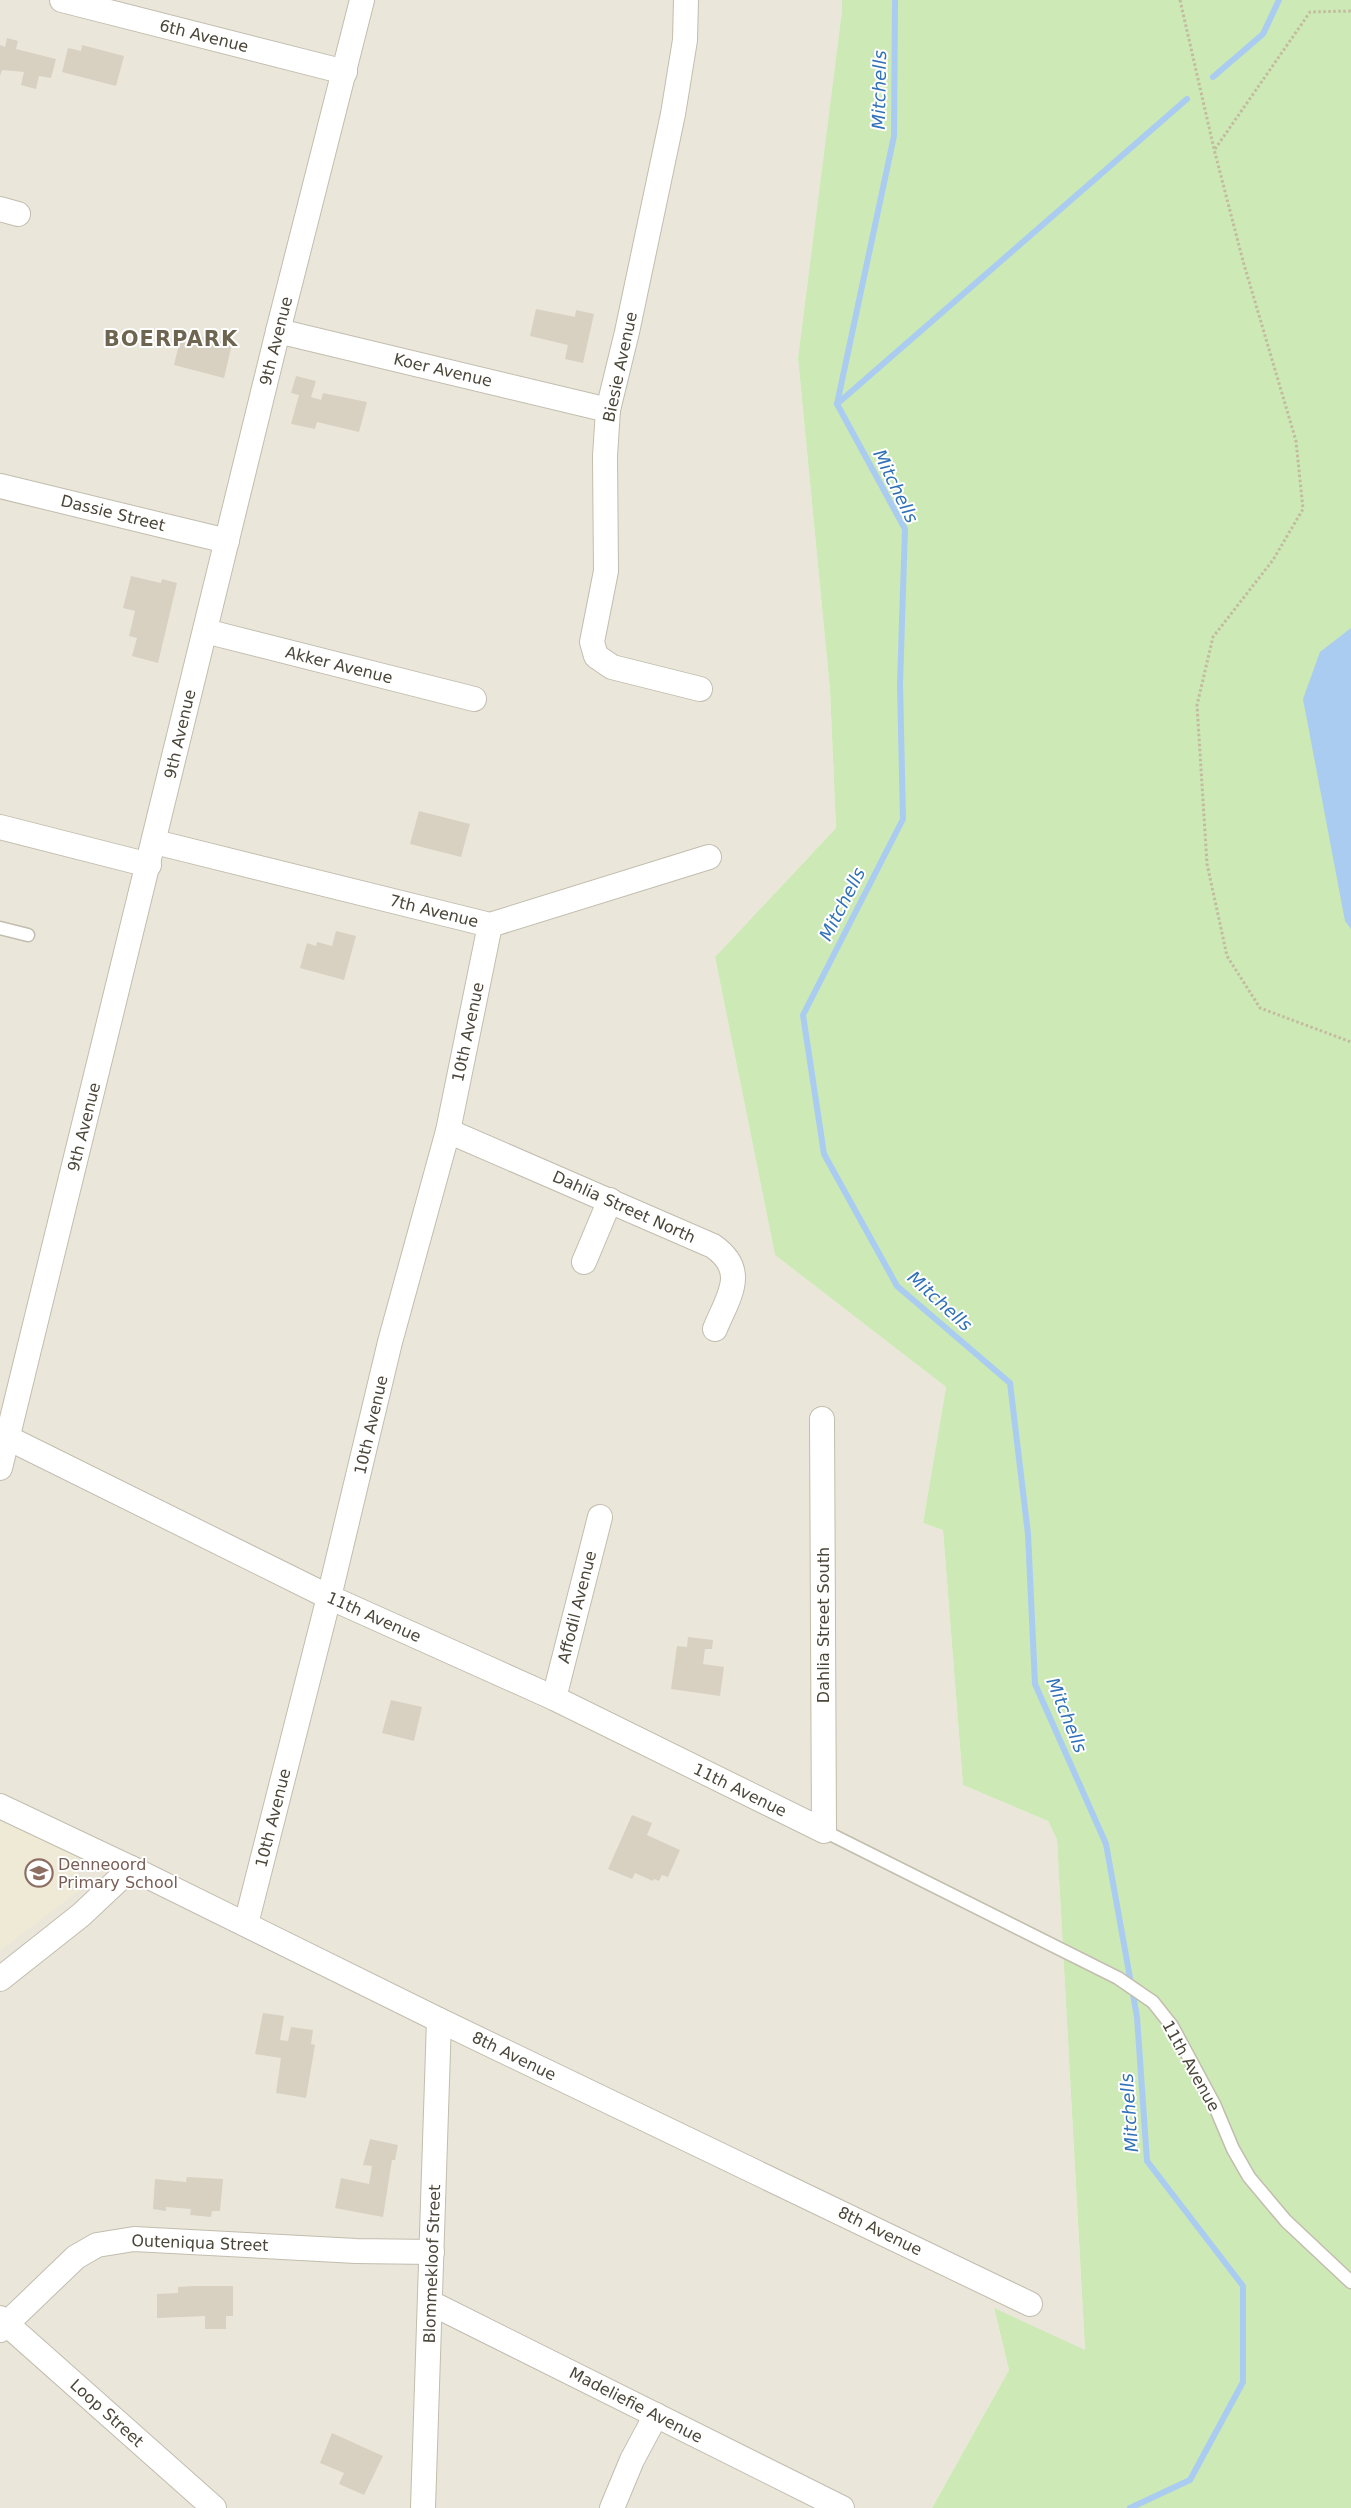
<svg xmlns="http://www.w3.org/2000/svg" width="1351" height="2508" font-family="'DejaVu Sans',sans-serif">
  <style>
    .residential { fill: #eae6da }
    .education { fill: #efead6 }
    .green { fill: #cde9b6 }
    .water { fill: #aaccf1 }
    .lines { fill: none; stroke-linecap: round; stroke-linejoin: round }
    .stream { stroke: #aaccf1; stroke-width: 6 }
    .building { fill: #d8d1c1 }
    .service-casing { stroke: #c2bdae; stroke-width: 15 }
    .minor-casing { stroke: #c2bdae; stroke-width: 26 }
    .path { stroke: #c3baa0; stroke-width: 3; stroke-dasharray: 2.5 2.5; stroke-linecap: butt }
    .service { stroke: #fff; stroke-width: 12 }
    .minor { stroke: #fff; stroke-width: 24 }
    .labels { text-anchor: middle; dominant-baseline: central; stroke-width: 4; stroke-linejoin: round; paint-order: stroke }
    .street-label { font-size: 16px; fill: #4b4639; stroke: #fff }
    .education-label { font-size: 16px; fill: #785e54; stroke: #fff; text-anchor: start }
    .water-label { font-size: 18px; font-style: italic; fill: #3171b8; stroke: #fff }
    .district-label { font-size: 21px; font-weight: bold; letter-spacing: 1px; fill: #6d6550; stroke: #fff }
  </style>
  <rect width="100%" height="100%" fill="#f6f4ec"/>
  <path class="residential" d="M0 0H842V10L798 358 830 690 836 828 715 957 775 1255 946 1387 923 1523 943 1530 963 1785 1048 1821 1057 1840 1085 2351 994 2309 1009 2370 932 2508H0Z"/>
  <path class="education" d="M0 1819 76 1856 80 1890 0 1951Z"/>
  <path class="green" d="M842 0H1351V2508H932L1009 2370 994 2308 1085 2350 1057 1840 1048 1821 963 1785 943 1530 923 1523 946 1387 775 1255 715 957 836 828 830 690 798 358 842 10Z"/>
  <path class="water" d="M1351 628V929L1345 921 1303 699 1320 652Z"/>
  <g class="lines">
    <g class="stream">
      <path d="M895 0 894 136 837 404 905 529 900 684 903 819 803 1015 824 1154 897 1286 1010 1383 1028 1534 1035 1684 1106 1844 1137 2017 1147 2161 1243 2286V2382L1190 2480 1130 2508"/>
      <path d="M1213 77 1263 34 1279 0"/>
      <path d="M837 404 1187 99"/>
    </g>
  </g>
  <g class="building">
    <path d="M7 38 18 41 16 49 56 59 51 78 39 76 36 89 21 85 24 72 2 70 0 76V45L5 47Z"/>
    <path d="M82 45 124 56 116 86 62 72 68 48 81 51Z"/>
    <path d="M536 309 575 317 576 310 594 314 583 363 565 359 568 345 530 336Z"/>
    <path d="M182 332 232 344 224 378 174 365Z"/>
    <path d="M296 376 316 381 311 397 321 400 323 393 367 402 359 432 317 422 315 429 291 424 299 395 291 393Z"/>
    <path d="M131 576 161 583 162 579 177 583 158 663 132 656 137 638 129 636 135 611 123 608Z"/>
    <path d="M419 811 470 824 461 857 410 844Z"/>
    <path d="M336 931 356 936 344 980 300 968 307 943 316 946 317 942 332 946Z"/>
    <path d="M688 1637 713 1640 712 1649H705L703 1664 724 1667 720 1696 671 1689 677 1646 687 1647Z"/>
    <path d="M391 1700 422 1707 414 1741 382 1733Z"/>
    <path d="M632 1815 652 1823 647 1835 680 1850 668 1877 662 1875 659 1881 654 1879 653 1881 635 1873 632 1879 608 1869Z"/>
    <path d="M263 2013 284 2016 280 2040 288 2041 291 2027 313 2030 311 2044 315 2045 306 2098 276 2093 281 2058 255 2054Z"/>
    <path d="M370 2139 398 2145 395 2160H392L383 2217 335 2208 341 2178 369 2184 372 2166 363 2165Z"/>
    <path d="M187 2177 223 2179 220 2211H212L211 2217 190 2215 191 2209 166 2207V2211L153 2209 155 2179 186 2182Z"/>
    <path d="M193 2286H233V2316H226V2329H205V2316L157 2318V2294L178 2293V2287Z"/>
    <path d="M332 2433 383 2456 364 2495 339 2484 344 2473 320 2463Z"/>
  </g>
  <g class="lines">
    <g class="service-casing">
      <g id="service">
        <path d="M0 928 28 935"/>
        <path d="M824 1831 1118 1978 1153 2002 1172 2026 1214 2104 1233 2149 1249 2177 1286 2221 1351 2282"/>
      </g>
    </g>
    <g class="minor-casing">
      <g id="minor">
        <path d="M62 0 345 72"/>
        <path d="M686 0 685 40 673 114 627 332 608 410 605 456 606 571 592 642 596 656 612 667 700 689"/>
        <path d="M0 209 18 214"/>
        <path d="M278 331 608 410"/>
        <path d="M0 486 227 541"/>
        <path d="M205 631 474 699"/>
        <path d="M0 827 149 865"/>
        <path d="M155 842 490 925 709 857"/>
        <path d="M448 1131 713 1246C749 1271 728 1297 715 1329"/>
        <path d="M584 1262 610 1200"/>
        <path d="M8 1438 329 1597 554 1698 824 1831 822 1419"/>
        <path d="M0 1468 278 331 362 0"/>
        <path d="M554 1698 600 1517"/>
        <path d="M0 1806 131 1868 439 2020 1030 2304"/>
        <path d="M246 1924 329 1597 390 1342 448 1131 490 925"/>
        <path d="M0 1979 81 1915 131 1868"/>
        <path d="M431 2303 842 2508"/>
        <path d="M0 2318 214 2508"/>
        <path d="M0 2330 76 2257 97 2245 134 2239 356 2251 432 2252"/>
        <path d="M423 2508 439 2020"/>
        <path d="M612 2508 632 2460 656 2415"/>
      </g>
    </g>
    <g class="path">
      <path d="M1180 0 1214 149 1243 261 1296 441 1303 509 1273 560 1213 637 1197 705 1207 864 1227 956 1260 1008 1351 1042"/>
      <path d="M1215 149 1310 12 1351 11"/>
    </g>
    <use href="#service" class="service"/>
    <use href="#minor" class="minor"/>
  </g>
  <defs>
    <g id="school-ring" transform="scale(1.4375)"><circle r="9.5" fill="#fff" stroke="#8d6e63" stroke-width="1.5"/><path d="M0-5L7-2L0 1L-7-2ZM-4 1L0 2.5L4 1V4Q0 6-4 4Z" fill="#8d6e63"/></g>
  </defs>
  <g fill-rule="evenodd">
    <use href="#school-ring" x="39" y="1873"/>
  </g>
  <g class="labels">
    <g class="street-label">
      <text transform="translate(204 36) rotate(14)">6th Avenue</text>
      <text transform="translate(276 341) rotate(-76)">9th Avenue</text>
      <text transform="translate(620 367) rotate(-78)">Biesie Avenue</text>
      <text transform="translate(443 370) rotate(13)">Koer Avenue</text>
      <text transform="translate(113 513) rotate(14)">Dassie Street</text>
      <text transform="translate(339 665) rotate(14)">Akker Avenue</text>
      <text transform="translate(180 734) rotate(-77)">9th Avenue</text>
      <text transform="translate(434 911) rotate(14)">7th Avenue</text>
      <text transform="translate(468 1032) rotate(-78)">10th Avenue</text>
      <text transform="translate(84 1127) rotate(-76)">9th Avenue</text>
      <text transform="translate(624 1207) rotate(24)">Dahlia Street North</text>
      <text transform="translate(371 1425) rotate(-77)">10th Avenue</text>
      <text transform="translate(577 1607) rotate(-76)">Affodil Avenue</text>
      <text transform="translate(374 1617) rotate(24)">11th Avenue</text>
      <text transform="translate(823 1625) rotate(-90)">Dahlia Street South</text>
      <text transform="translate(740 1790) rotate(26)">11th Avenue</text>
      <text transform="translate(273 1818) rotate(-76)">10th Avenue</text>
      <text transform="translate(514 2056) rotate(26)">8th Avenue</text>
      <text transform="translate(1191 2066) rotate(61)">11th Avenue</text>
      <text transform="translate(880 2231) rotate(26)">8th Avenue</text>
      <text transform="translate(200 2243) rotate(2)">Outeniqua Street</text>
      <text transform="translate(432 2264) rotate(-88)">Blommekloof Street</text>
      <text transform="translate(636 2405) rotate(27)">Madeliefie Avenue</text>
      <text transform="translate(107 2413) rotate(42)">Loop Street</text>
    </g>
    <g class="education-label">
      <text x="58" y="1864">Denneoord<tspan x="58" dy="18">Primary School</tspan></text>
    </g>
    <g class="water-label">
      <text transform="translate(879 90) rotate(-89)">Mitchells</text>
      <text transform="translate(896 486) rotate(64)">Mitchells</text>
      <text transform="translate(842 904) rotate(-63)">Mitchells</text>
      <text transform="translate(940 1301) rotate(42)">Mitchells</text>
      <text transform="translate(1067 1715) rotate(68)">Mitchells</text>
      <text transform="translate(1129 2113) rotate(-94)">Mitchells</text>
    </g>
    <g class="district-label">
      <text x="171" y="339">BOERPARK</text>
    </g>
  </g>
</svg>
